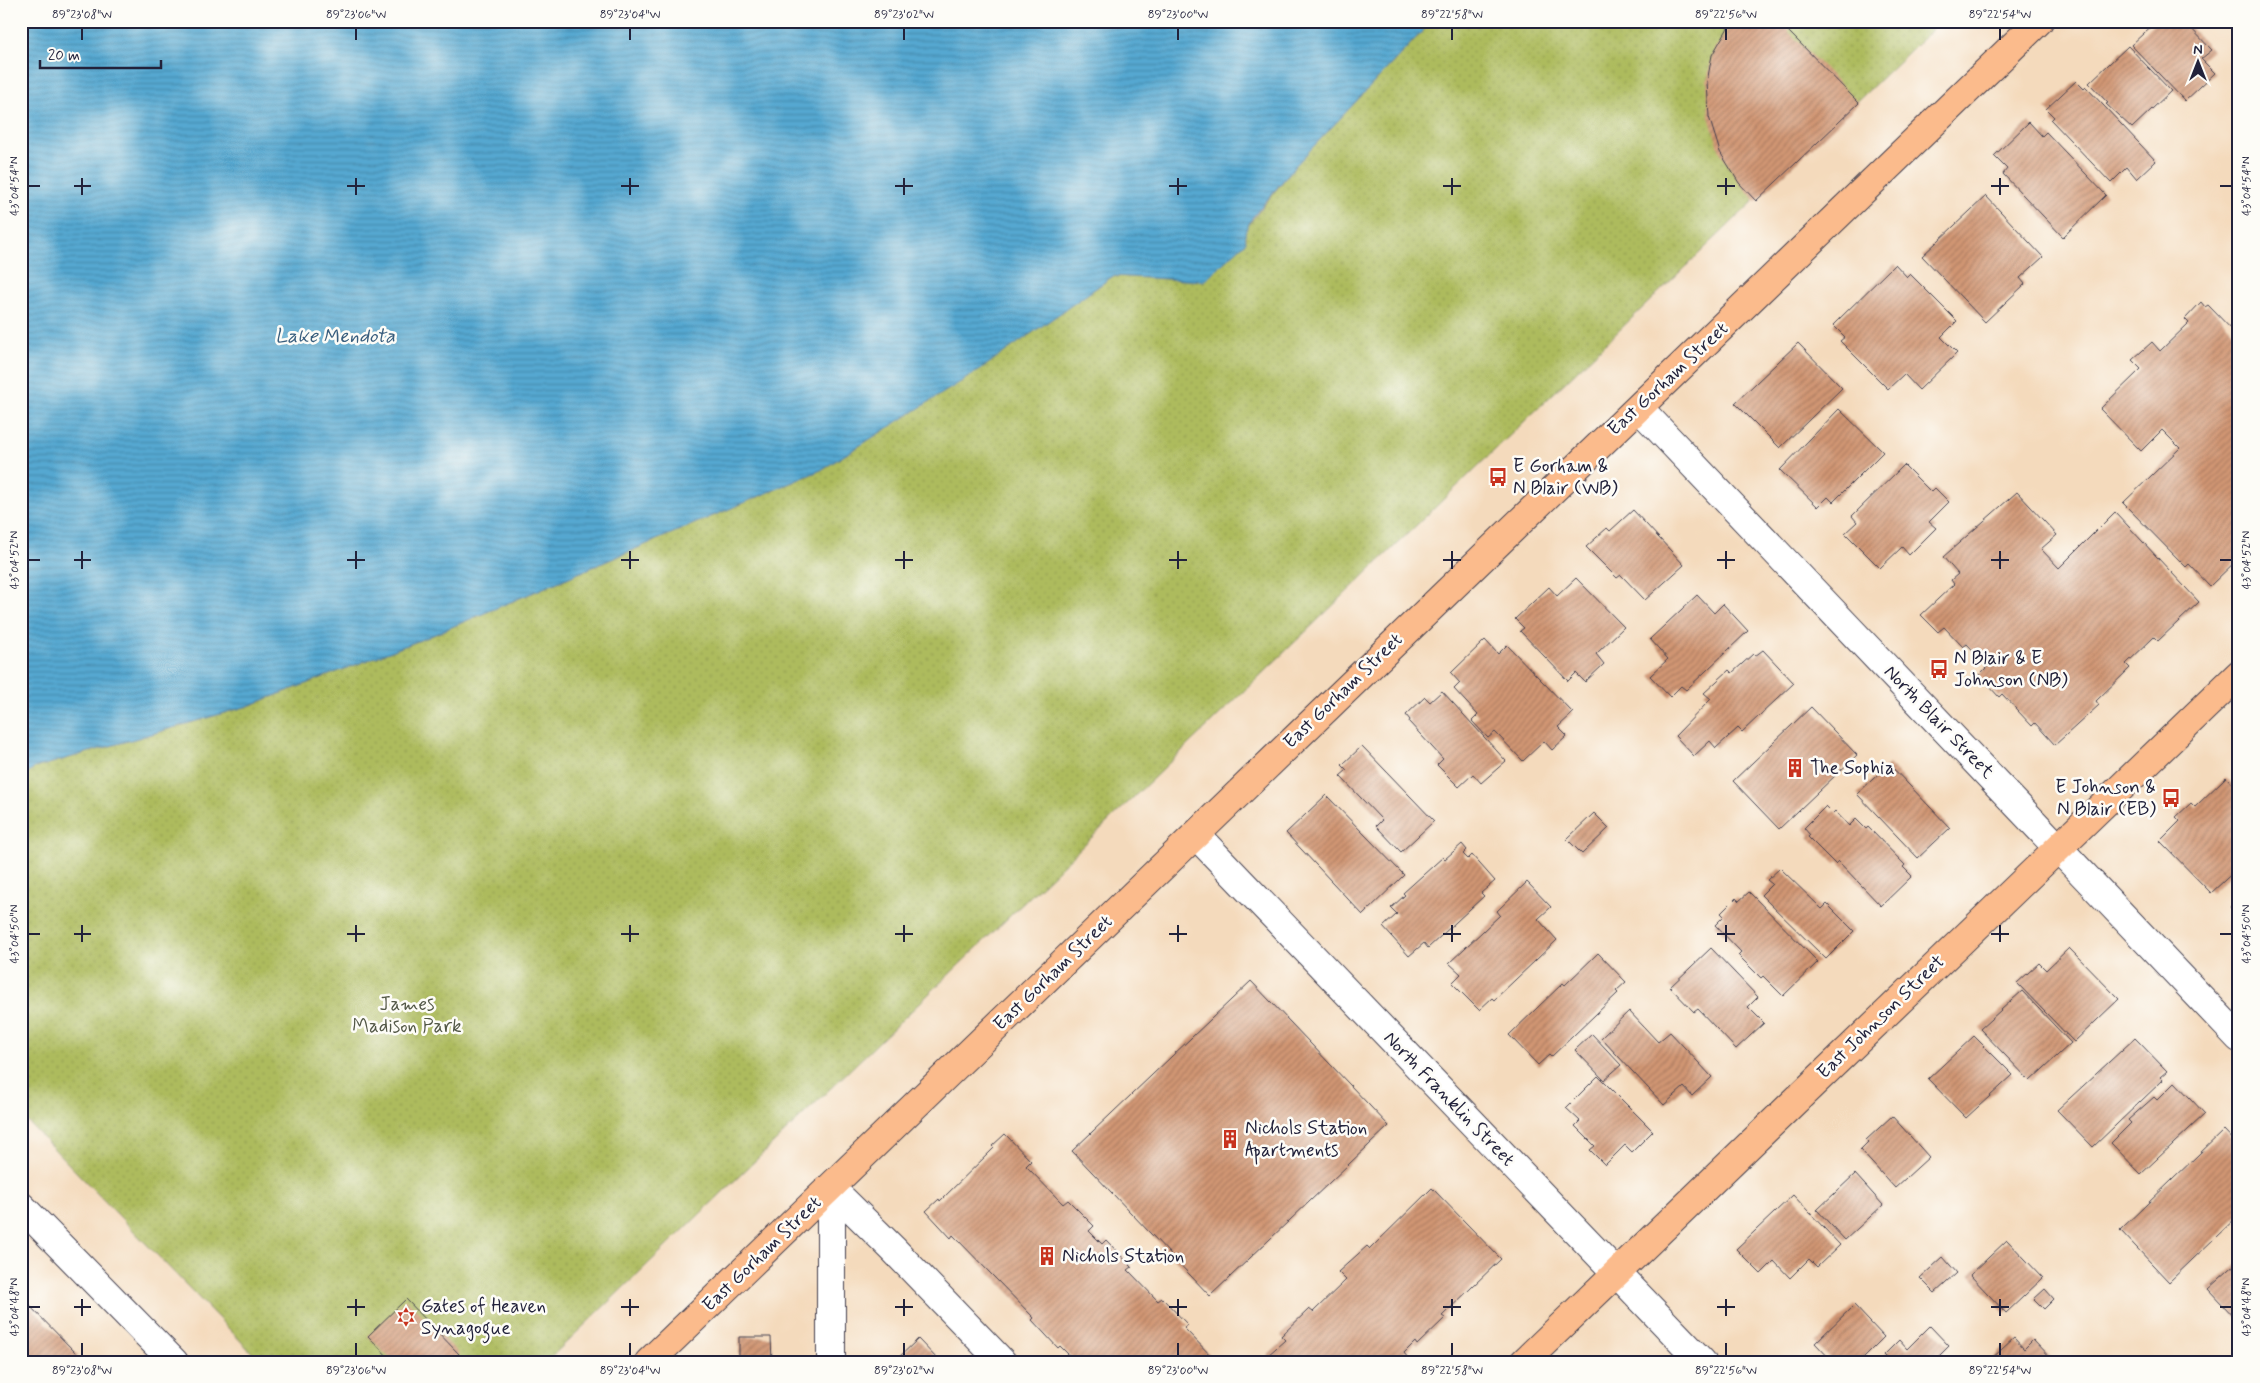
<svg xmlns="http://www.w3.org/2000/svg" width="2260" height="1383" font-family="Mynerve,sans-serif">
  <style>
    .park { fill: url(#park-dots); stroke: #686e4c }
    .water { fill: url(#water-rules); stroke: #3c6586 }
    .building { fill: url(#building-hatch) }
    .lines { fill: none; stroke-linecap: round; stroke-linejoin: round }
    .minor-casing { stroke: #423e4e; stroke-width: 30 }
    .major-casing { stroke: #423e4e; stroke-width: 30 }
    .minor { stroke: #fff; stroke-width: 28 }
    .major { stroke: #fbbb8c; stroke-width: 28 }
    .ticks { fill: none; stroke: #22223b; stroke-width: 2 }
    .labels { text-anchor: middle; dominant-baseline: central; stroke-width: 5; stroke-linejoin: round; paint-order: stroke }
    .street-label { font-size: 19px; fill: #22223b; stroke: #fdfcf7 }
    .poi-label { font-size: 19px; fill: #22223b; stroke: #fdfcf7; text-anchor: start }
    .park-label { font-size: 19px; fill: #535847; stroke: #fdfcf7 }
    .water-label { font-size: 20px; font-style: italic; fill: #395e7e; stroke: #fdfcf7 }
    .neatline { fill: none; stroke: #22223b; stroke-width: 2 }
    .ticks-label { font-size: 12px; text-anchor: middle; fill: #22223b }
  </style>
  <defs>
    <pattern id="park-dots" width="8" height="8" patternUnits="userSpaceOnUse" patternTransform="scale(1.25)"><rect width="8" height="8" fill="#adbb5d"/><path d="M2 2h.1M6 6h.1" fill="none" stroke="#95a052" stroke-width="1.8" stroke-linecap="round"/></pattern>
    <pattern id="water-rules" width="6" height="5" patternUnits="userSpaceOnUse" patternTransform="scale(1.25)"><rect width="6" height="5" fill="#55a8d1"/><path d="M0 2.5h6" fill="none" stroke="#4688ab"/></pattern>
    <pattern id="building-hatch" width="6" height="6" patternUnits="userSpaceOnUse" patternTransform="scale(1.25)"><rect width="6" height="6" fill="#d19673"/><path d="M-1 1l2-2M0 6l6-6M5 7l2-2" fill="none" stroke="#a97a60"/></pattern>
  </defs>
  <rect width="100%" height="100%" fill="#fdfcf7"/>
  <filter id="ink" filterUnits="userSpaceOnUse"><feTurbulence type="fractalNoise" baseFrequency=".02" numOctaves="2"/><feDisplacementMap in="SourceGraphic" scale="10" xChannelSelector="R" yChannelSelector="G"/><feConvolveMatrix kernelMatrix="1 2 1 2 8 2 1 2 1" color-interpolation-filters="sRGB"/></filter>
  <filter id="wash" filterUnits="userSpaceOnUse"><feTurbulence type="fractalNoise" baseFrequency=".0096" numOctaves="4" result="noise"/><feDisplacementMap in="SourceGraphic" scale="20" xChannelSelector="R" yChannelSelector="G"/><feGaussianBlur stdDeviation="1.12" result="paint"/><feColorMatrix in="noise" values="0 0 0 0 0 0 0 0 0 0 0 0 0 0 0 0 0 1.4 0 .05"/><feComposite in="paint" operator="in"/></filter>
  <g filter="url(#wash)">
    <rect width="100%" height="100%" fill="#f4dabc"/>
    <path class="park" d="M1432 21H1941L546 1362H261L21 1115V781L34 768 248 706 428 637 821 470 977 371 1113 276 1204 281 1295 166Z"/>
    <path class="water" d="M21 21H1432L1295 166 1252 218 1245 232 1246 242 1204 281 1113 276 978 371 821 470 428 637 248 706 34 768 21 781Z"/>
    <g id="blocks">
      <g class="building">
        <path d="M1732 21H1786L1788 31 1859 103 1756 201 1739 183 1720 152 1709 117 1707 82 1712 55Z"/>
        <path d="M2157 21H2184L2212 50 2201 59 2215 73 2185 101 2131 45Z"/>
        <path d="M2128 46 2171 91 2132 128 2106 104 2108 103 2089 83Z"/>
        <path d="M2076 81 2084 89 2086 87 2156 161 2137 179 2127 167 2111 183 2051 120 2054 117 2046 109Z"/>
        <path d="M2029 122 2042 136 2046 132 2106 195 2063 237 2003 174 2007 169 1994 156Z"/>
        <path d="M1986 196 2043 257 2020 278 2025 284 1985 322 1922 256Z"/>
        <path d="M1895 264 1907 277 1910 274 1957 321 1941 337 1957 353 1919 390 1904 374 1888 389 1840 341 1845 337 1833 325Z"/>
        <path d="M2201 302 2205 307 2208 305 2239 337V558L2210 586 2189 564 2186 567 2123 503 2180 448 2162 430 2141 451 2100 409 2141 369 2132 360 2152 342 2160 351 2189 323 2185 319Z"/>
        <path d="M1798 343 1842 388 1780 448 1735 403Z"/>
        <path d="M1839 409 1883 452 1833 502 1828 497 1818 507 1780 470Z"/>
        <path d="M1904 465 1931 492 1935 488 1949 502 1929 522 1936 528 1909 555 1902 547 1880 568 1845 533 1857 522 1852 516Z"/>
        <path d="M2017 492 2057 535 2041 549 2059 568 2115 512 2199 602 2158 641 2154 637 2126 664 2130 668 2096 701 2099 705 2055 745 2035 723 2032 726 2002 694 1999 697 1979 675 1988 666 1967 644 1963 647 1944 627 1938 632 1921 615 1954 584 1951 580 1958 574 1943 557Z"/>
        <path d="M1633 510 1684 565 1645 600 1621 575 1617 578 1586 547 1607 528 1610 531Z"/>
        <path d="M1576 578 1624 627 1596 654 1604 664 1585 682 1576 673 1568 681 1520 631 1524 628 1515 619 1549 587 1557 596Z"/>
        <path d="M1697 595 1714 613 1723 604 1748 631 1686 690 1681 686 1670 697 1650 676 1668 659 1650 639Z"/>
        <path d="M1485 640 1498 654 1507 645 1573 713 1558 727 1567 736 1552 750 1544 741 1523 761 1495 732 1488 738 1472 721 1478 715 1454 689 1460 683 1451 673Z"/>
        <path d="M1763 650 1794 683 1742 732 1738 728 1716 748 1710 741 1694 756 1675 736 1711 699 1704 693 1729 670 1732 673 1753 654 1755 656Z"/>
        <path d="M1442 691 1506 761 1481 783 1473 774 1459 787 1437 765 1443 759 1409 722 1410 720 1406 715 1425 697 1430 702Z"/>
        <path d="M1811 707 1857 755 1779 829 1733 781Z"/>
        <path d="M1362 746 1434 821 1401 852 1376 826 1382 820 1340 776 1347 770 1342 765Z"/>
        <path d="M1889 764 1950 828 1918 858 1857 794Z"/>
        <path d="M2226 777 2239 791V867L2211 893 2160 841 2180 821 2176 817 2191 803 2195 807Z"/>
        <path d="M1326 795 1404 875 1363 915 1286 833Z"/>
        <path d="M1826 806 1833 813 1835 811 1849 826 1856 819 1866 829 1868 827 1905 865 1903 867 1912 876 1881 906 1838 861 1835 864 1808 837 1810 835 1804 828Z"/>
        <path d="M1594 813 1609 828 1582 854 1567 839Z"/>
        <path d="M1462 844 1467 850 1463 854 1468 859 1472 855 1495 881 1481 893 1484 896 1428 948 1424 943 1409 956 1383 927 1397 914 1391 908 1405 895 1403 893 1443 857 1445 859Z"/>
        <path d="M1780 868 1822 909 1827 904 1854 931 1826 959 1761 895 1772 884 1767 880Z"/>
        <path d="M1527 882 1551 907 1538 919 1557 940 1494 1000 1492 998 1479 1010 1452 983 1461 974 1449 963 1500 915 1497 911Z"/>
        <path d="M1749 892 1818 962 1783 996 1763 976 1761 978 1738 955 1741 952 1715 925 1724 916 1721 913 1736 898 1739 901Z"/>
        <path d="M2239 898V916L2230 907Z"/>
        <path d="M1711 948 1758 997 1748 1007 1764 1023 1736 1049 1698 1009 1694 1012 1670 987Z"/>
        <path d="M2069 948 2119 999 2074 1042 2017 983 2039 963 2046 970Z"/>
        <path d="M1598 953 1626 982 1616 991 1618 993 1551 1057 1549 1055 1538 1065 1509 1035 1563 983 1565 985Z"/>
        <path d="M1251 981 1389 1126 1210 1296 1072 1151Z"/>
        <path d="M2022 991 2071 1043 2030 1081 1980 1029Z"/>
        <path d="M1629 1011 1658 1042 1670 1032 1712 1077 1692 1096 1684 1087 1664 1105 1601 1038Z"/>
        <path d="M1592 1034 1621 1065 1604 1080 1575 1050Z"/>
        <path d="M1974 1036 2013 1075 1966 1118 1928 1079Z"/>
        <path d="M2135 1038 2167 1071 2160 1077 2163 1080 2093 1147 2057 1110Z"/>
        <path d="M1598 1076 1653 1131 1632 1152 1625 1145 1605 1165 1590 1150 1595 1146 1575 1126 1580 1121 1566 1108Z"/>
        <path d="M2175 1082 2205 1114 2141 1174 2111 1143 2131 1123 2128 1120 2154 1097 2157 1100Z"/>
        <path d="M1892 1116 1929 1157 1895 1188 1860 1150 1868 1142 1866 1140Z"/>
        <path d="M2224 1130 2239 1146V1215L2169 1282 2120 1230Z"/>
        <path d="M1005 1134 1031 1161 1026 1166 1063 1204 1068 1200 1094 1226 1089 1231 1102 1244 1106 1240 1132 1267 1128 1270 1158 1301 1162 1298 1188 1325 1184 1328 1217 1362H1076L1060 1346 1058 1348 1032 1320 1034 1318 953 1235 951 1238 926 1211 939 1199 940 1201 994 1148 992 1146Z"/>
        <path d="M1855 1174 1883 1205 1845 1240 1817 1210Z"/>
        <path d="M1432 1188 1501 1259 1442 1316 1445 1318 1417 1345 1415 1342 1404 1353 1408 1358 1404 1362H1273L1267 1356 1285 1340 1281 1336 1309 1309 1313 1312 1346 1280 1338 1272 1367 1246 1370 1249Z"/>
        <path d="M1793 1195 1840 1245 1817 1267 1809 1259 1790 1278 1774 1261 1761 1274 1736 1249Z"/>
        <path d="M2007 1240 2043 1278 2006 1313 1970 1275Z"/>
        <path d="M1943 1257 1957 1273 1935 1293 1920 1278Z"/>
        <path d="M2239 1261V1319L2237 1320 2208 1289Z"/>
        <path d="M2045 1289 2054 1299 2044 1309 2034 1299Z"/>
        <path d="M21 1297 78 1355 71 1362H21Z"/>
        <path d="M406 1299 459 1354 451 1362H393L368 1336Z"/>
        <path d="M1854 1305 1884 1337 1859 1362H1833L1815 1343Z"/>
        <path d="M1930 1326 1949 1346 1938 1357 1943 1362H1891L1884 1355 1899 1340 1907 1349Z"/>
        <path d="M739 1337H771L772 1362H739Z"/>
        <path d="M2014 1338 2024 1349 2033 1340 2054 1362H1988Z"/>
        <path d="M918 1339 940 1362H894Z"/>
      </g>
    </g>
  </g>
  <g filter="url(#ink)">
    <use href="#blocks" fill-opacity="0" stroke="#423e4e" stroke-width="1"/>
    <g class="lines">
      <g class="minor-casing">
        <g id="minor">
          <path d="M1639 408 2239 1038"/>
          <path d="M1196 835 1702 1362"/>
          <path d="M831 1188 893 1249 1002 1362"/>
          <path d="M21 1206 174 1362"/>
          <path d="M831 1362V1188"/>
        </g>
      </g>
      <g class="major-casing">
        <g id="major">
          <path d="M649 1362 2039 21"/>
          <path d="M1524 1362 2239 674"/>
        </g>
      </g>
      <use href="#minor" class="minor"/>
      <use href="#major" class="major"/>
    </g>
  </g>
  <path class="ticks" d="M82 28V40M356 28V40M630 28V40M904 28V40M1178 28V40M1452 28V40M1726 28V40M2000 28V40M82 178V195M356 178V195M630 178V195M904 178V195M1178 178V195M1452 178V195M1726 178V195M2000 178V195M28 186H40M74 186H91M347 186H365M621 186H639M895 186H913M1169 186H1187M1443 186H1461M1717 186H1735M1991 186H2009M2220 186H2232M82 551V569M356 551V569M630 551V569M904 551V569M1178 551V569M1452 551V569M1726 551V569M2000 551V569M28 560H40M74 560H91M347 560H365M621 560H639M895 560H913M1169 560H1187M1443 560H1461M1717 560H1735M1991 560H2009M2220 560H2232M82 925V942M356 925V942M630 925V942M904 925V942M1178 925V942M1452 925V942M1726 925V942M2000 925V942M28 934H40M74 934H91M347 934H365M621 934H639M895 934H913M1169 934H1187M1443 934H1461M1717 934H1735M1991 934H2009M2220 934H2232M82 1299V1316M356 1299V1316M630 1299V1316M904 1299V1316M1178 1299V1316M1452 1299V1316M1726 1299V1316M2000 1299V1316M28 1307H40M74 1307H91M347 1307H365M621 1307H639M895 1307H913M1169 1307H1187M1443 1307H1461M1717 1307H1735M1991 1307H2009M2220 1307H2232M82 1343V1356M356 1343V1356M630 1343V1356M904 1343V1356M1178 1343V1356M1452 1343V1356M1726 1343V1356M2000 1343V1356"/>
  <defs>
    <g id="bus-bare" transform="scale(1.5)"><path d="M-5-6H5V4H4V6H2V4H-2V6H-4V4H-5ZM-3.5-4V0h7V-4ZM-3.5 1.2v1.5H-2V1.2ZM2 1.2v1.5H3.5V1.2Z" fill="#c8321e" stroke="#fdfcf7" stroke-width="2.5" paint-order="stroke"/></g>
    <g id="building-bare" transform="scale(1.5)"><path d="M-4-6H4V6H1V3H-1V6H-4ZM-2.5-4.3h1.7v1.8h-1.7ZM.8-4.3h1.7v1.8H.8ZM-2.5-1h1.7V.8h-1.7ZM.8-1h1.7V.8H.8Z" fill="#c8321e" stroke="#fdfcf7" stroke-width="2.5" paint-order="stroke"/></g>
    <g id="synagogue-bare" transform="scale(1.5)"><path d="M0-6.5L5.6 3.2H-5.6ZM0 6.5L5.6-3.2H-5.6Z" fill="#c8321e" stroke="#fdfcf7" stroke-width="2.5" paint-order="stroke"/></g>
  </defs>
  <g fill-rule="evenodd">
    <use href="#bus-bare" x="1498" y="477"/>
    <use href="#bus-bare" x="1939" y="669"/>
    <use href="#building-bare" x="1795" y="768"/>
    <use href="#bus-bare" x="2171" y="798"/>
    <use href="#building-bare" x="1230" y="1139"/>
    <use href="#building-bare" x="1047" y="1256"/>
    <use href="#synagogue-bare" x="406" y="1317"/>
  </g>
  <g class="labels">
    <g class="street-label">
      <text transform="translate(1668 379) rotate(-43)">East Gorham Street</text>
      <text transform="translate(1343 691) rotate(-44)">East Gorham Street</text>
      <text transform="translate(1939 722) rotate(46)">North Blair Street</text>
      <text transform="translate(1053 973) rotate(-44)">East Gorham Street</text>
      <text transform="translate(1881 1017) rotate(-44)">East Johnson Street</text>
      <text transform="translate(1449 1099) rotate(46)">North Franklin Street</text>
      <text transform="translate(762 1254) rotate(-44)">East Gorham Street</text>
    </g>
    <g class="poi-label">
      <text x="1513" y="466">E Gorham &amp;<tspan x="1513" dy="22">N Blair (WB)</tspan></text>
      <text x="1954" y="658">N Blair &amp; E<tspan x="1954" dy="22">Johnson (NB)</tspan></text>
      <text x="1810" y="768">The Sophia</text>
      <text x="2156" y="787" text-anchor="end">E Johnson &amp;<tspan x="2156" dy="22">N Blair (EB)</tspan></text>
      <text x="1245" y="1128">Nichols Station<tspan x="1245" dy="22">Apartments</tspan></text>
      <text x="1062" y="1256">Nichols Station</text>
      <text x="421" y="1306">Gates of Heaven<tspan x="421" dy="22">Synagogue</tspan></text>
    </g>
    <g class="park-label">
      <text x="407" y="1004">James<tspan x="407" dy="22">Madison Park</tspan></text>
    </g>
    <g class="water-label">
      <text x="335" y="336">Lake Mendota</text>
    </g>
  </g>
  <rect width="2260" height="1383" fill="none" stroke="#fdfcf7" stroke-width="55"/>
  <g transform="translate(2198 62)" stroke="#fdfcf7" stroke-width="4" paint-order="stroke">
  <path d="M0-4L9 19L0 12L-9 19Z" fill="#22223b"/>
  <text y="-8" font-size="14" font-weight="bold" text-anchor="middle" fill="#22223b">N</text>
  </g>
  <path d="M40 60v8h121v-8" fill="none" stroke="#22223b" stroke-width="2.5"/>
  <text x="48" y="60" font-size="15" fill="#22223b" stroke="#fdfcf7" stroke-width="4" paint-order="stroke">20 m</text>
  <rect x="28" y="28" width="2204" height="1328" class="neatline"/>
  <g class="ticks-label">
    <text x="82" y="18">89°23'08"W</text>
    <text x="356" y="18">89°23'06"W</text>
    <text x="630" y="18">89°23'04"W</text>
    <text x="904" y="18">89°23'02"W</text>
    <text x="1178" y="18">89°23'00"W</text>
    <text x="1452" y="18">89°22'58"W</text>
    <text x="1726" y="18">89°22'56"W</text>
    <text x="2000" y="18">89°22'54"W</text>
    <text transform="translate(14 186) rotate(-90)" y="4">43°04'54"N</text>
    <text transform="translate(2246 186) rotate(-90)" y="4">43°04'54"N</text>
    <text transform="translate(14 560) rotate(-90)" y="4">43°04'52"N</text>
    <text transform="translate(2246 560) rotate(-90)" y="4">43°04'52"N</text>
    <text transform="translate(14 934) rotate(-90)" y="4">43°04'50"N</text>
    <text transform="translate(2246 934) rotate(-90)" y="4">43°04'50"N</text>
    <text transform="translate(14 1307) rotate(-90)" y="4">43°04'48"N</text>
    <text transform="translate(2246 1307) rotate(-90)" y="4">43°04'48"N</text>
    <text x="82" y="1374">89°23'08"W</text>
    <text x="356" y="1374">89°23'06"W</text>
    <text x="630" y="1374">89°23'04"W</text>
    <text x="904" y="1374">89°23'02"W</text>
    <text x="1178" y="1374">89°23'00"W</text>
    <text x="1452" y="1374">89°22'58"W</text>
    <text x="1726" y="1374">89°22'56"W</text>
    <text x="2000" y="1374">89°22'54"W</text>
  </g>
</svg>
